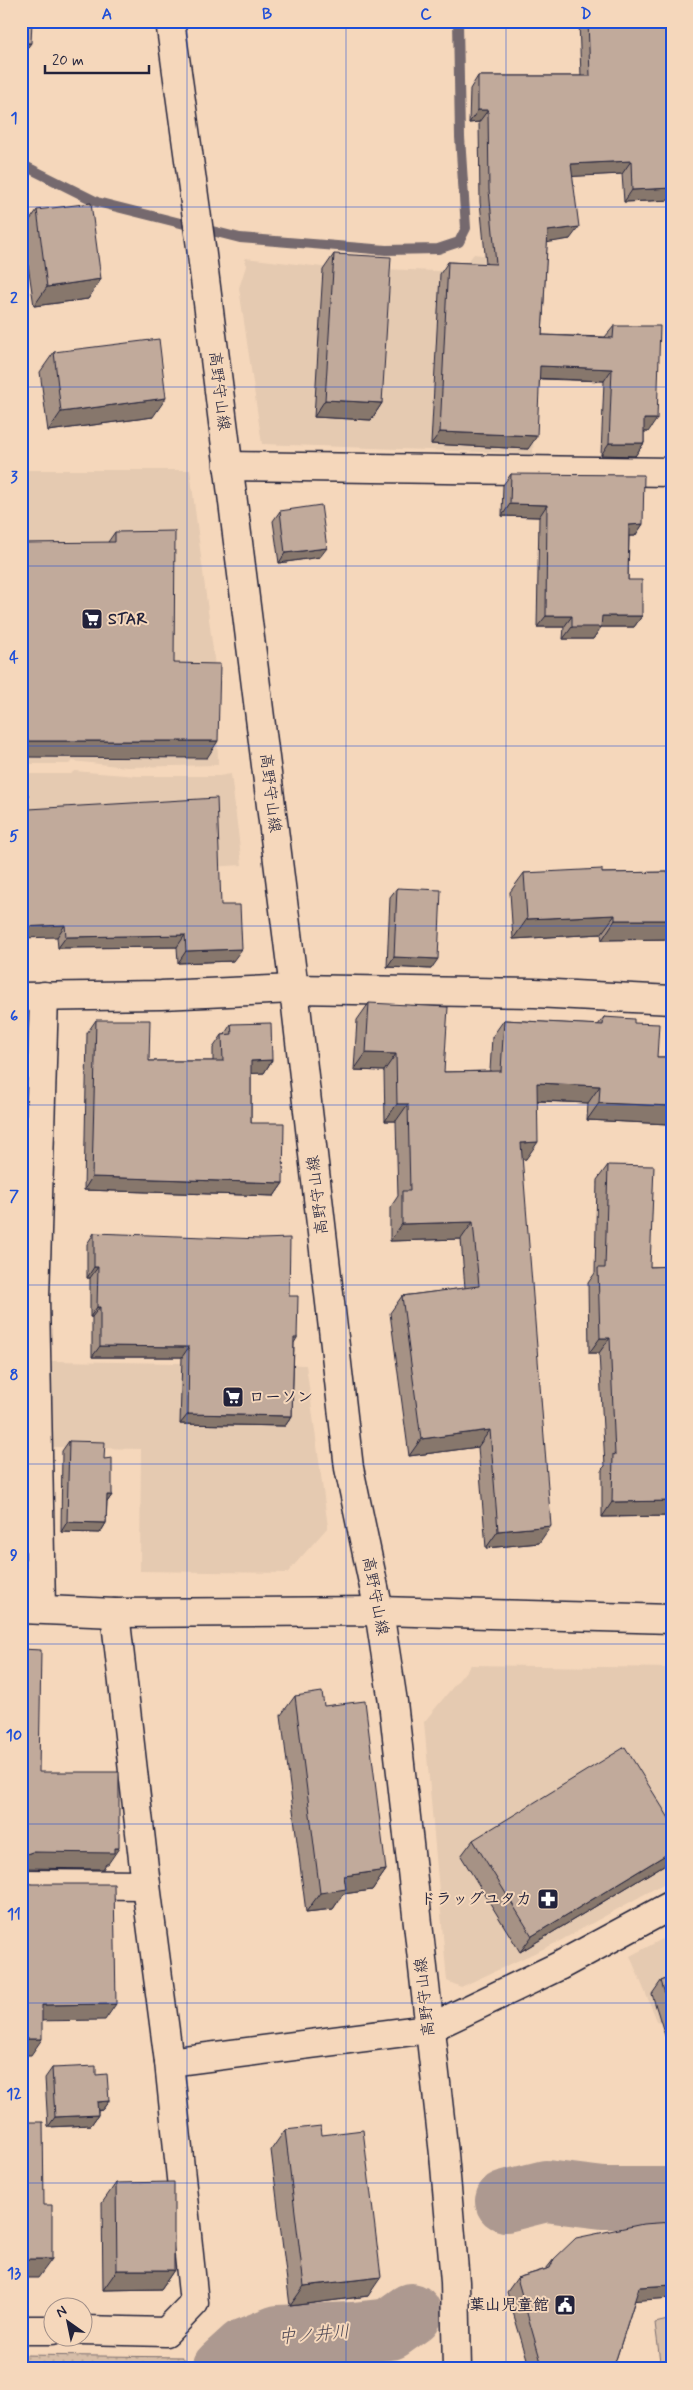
<svg xmlns="http://www.w3.org/2000/svg" width="693" height="2390" font-family="Mynerve,'Klee One',sans-serif">
  <style>
    .built { fill: #e5cab1 }
    .green { fill: #d6bda8; stroke: #7c7072 }
    .park { fill: url(#park-dots); stroke: #7c7072 }
    .lines { fill: none; stroke-linecap: round; stroke-linejoin: round }
    .stream { stroke: #75696e; stroke-width: 10 }
    .river { stroke: #ad9990; stroke-width: 62 }
    .minor-casing { stroke: #22223b; stroke-width: 31 }
    .major-casing { stroke: #22223b; stroke-width: 31 }
    .minor { stroke: #f5d7bb; stroke-width: 28 }
    .major { stroke: #f5d7bb; stroke-width: 28 }
    .wall { fill: #a69285; stroke: #22223b }
    .shaded-wall { fill: #87776c; stroke: #22223b }
    .building { fill: #c1aa9b; stroke: #22223b }
    .grid { fill: none; stroke: #1d4ed8; stroke-width: 1; stroke-opacity: 0.55 }
    .labels { text-anchor: middle; dominant-baseline: central; stroke-width: 4; stroke-linejoin: round; paint-order: stroke }
    .street-label { font-size: 16px; fill: #22223b; stroke: #f5d7bb }
    .poi-label { font-size: 16px; font-weight: bold; fill: #22223b; stroke: #f5d7bb; text-anchor: start }
    .water-label { font-size: 18px; font-style: italic; fill: #4c4654; stroke: #f5d7bb }
    .neatline { fill: none; stroke: #1d4ed8; stroke-width: 2 }
    .grid-label { font-size: 16px; text-anchor: middle; font-weight: bold; fill: #1d4ed8 }
  </style>
  <defs>
    <pattern id="park-dots" width="8" height="8" patternUnits="userSpaceOnUse" patternTransform="scale(1.25)"><rect width="8" height="8" fill="#d6bda8"/><path d="M2 2h.1M6 6h.1" fill="none" stroke="#b7a292" stroke-width="1.8" stroke-linecap="round"/></pattern>
  </defs>
  <rect width="100%" height="100%" fill="#f5d7bb"/>
  <filter id="ink" filterUnits="userSpaceOnUse"><feTurbulence type="fractalNoise" baseFrequency=".02" numOctaves="2"/><feDisplacementMap in="SourceGraphic" scale="10" xChannelSelector="R" yChannelSelector="G"/><feConvolveMatrix kernelMatrix="1 2 1 2 8 2 1 2 1" color-interpolation-filters="sRGB"/></filter>
  <g filter="url(#ink)">
    <g class="built">
      <path d="M474 254 542 262 533 454 262 444 239 288 246 266 245 258 322 267 438 271 455 269 466 264Z"/>
      <path d="M21 470H190L216 674 218 765 127 767 72 761 69 764H21Z"/>
      <path d="M74 771 137 776H219L231 774 242 865 21 879V774H71Z"/>
      <path d="M52 1361 306 1365 328 1527 287 1573 140 1571 141 1449 51 1447Z"/>
      <path d="M471 1665 672 1668V1879L558 1942 461 1987 447 1981 424 1722Z"/>
      <path d="M672 1934V2019L658 2023 630 1956Z"/>
    </g>
    <path class="green" d="M672 2319V2369H661L655 2323Z"/>
    <path class="park" d="M21 2355 182 2357 188 2362 181 2369H21Z"/>
    <g class="lines">
      <path class="stream" d="M21 164 97 202 240 238 386 250 438 249 459 242 466 228 460 137 458 21"/>
      <g class="river">
        <path d="M506 2201 546 2191 603 2198H672"/>
        <path d="M223 2369 245 2349 278 2336 353 2333 390 2329 411 2314"/>
      </g>
      <g class="minor-casing">
        <g id="minor">
          <path d="M228 466 672 472"/>
          <path d="M21 997 161 995 294 989 535 993 672 1000"/>
          <path d="M21 1609 115 1613 379 1611 672 1619"/>
          <path d="M41 1609 35 1298 44 996"/>
          <path d="M21 1884 146 1885"/>
          <path d="M169 2062 428 2029 559 1966 672 1905"/>
          <path d="M21 2330H52"/>
          <path d="M82 2330 166 2332 194 2303 169 2062 146 1885 115 1613"/>
        </g>
      </g>
      <g class="major-casing">
        <path id="major" d="M170 21 201 247 294 989 349 1468 379 1611 393 1702 444 2154 455 2282 457 2369"/>
      </g>
      <use href="#minor" class="minor"/>
      <use href="#major" class="major"/>
    </g>
    <g class="wall">
      <path d="M579 21H672V200L624 202 622 174 572 176 570 239 547 242 542 335 605 337 614 326 648 432H644V443L635 456 601 455 604 381 540 379 528 449 431 444 440 274 448 262 486 264 480 202 479 122 469 123 470 89 478 76H581Z"/>
      <path d="M37 210 101 279 88 299 34 306 23 230Z"/>
      <path d="M334 254 382 403 371 420 314 417 323 270Z"/>
      <path d="M54 352 153 417 48 431 40 372Z"/>
      <path d="M511 474 643 524 635 536H629L628 580 642 616 634 627H601L593 639H563L564 627H537L539 517 502 516 503 485Z"/>
      <path d="M280 511 320 557 279 563 273 521Z"/>
      <path d="M115 532 174 663 207 758 108 542Z"/>
      <path d="M29 809 221 905 233 961 178 963 177 947 58 948 57 937Z"/>
      <path d="M672 872V939L602 940 601 934 513 939 510 892 524 873H602Z"/>
      <path d="M397 888 431 969 387 967 390 897Z"/>
      <path d="M369 1003 444 1072 490 1071 492 1037 504 1020 598 1025 604 1017 634 1023 657 1057H672V1199L666 1198 668 1124 587 1120 588 1103 537 1101 526 1159H522L539 1543 486 1548 478 1447 409 1456 390 1313 402 1296 465 1288 461 1239 390 1241V1208L398 1196 396 1121H385L384 1071 354 1070 357 1020Z"/>
      <path d="M96 1020 149 1061H213V1048L222 1035H224L231 1024 272 1060 264 1073H251V1123L283 1183 274 1196 84 1190 87 1033Z"/>
      <path d="M608 1165 650 1267 672 1266V1516L602 1517V1469L605 1466 599 1353H589L588 1283 595 1273 597 1180Z"/>
      <path d="M94 1233 289 1296 297 1338 294 1343 292 1416 285 1426 180 1424 182 1357H92V1317H90V1278H87V1244Z"/>
      <path d="M69 1441 104 1459 112 1495 107 1502 106 1523 100 1533 61 1532 62 1451Z"/>
      <path d="M295 1696 324 1706 386 1870 372 1890 343 1894 333 1909 306 1912 281 1715Z"/>
      <path d="M672 1823V1860L520 1952 461 1856 473 1840Z"/>
      <path d="M672 1977V2084L668 2045 652 1994 661 1981Z"/>
      <path d="M52 2068 96 2075 109 2101 102 2110 98 2111V2115L91 2125 48 2127 45 2078Z"/>
      <path d="M285 2130 322 2135 368 2296 290 2306 271 2150Z"/>
      <path d="M116 2183 174 2270 161 2289 103 2290 102 2203Z"/>
      <path d="M672 2222V2298L635 2300 613 2369H666H530L507 2292 517 2278 546 2269 554 2259Z"/>
    </g>
    <g class="shaded-wall">
      <path d="M21 43H31L21 57Z"/>
      <path d="M478 110H488L479 122 469 123Z"/>
      <path d="M631 161 622 174 562 177 571 164Z"/>
      <path d="M672 188V200L624 202 632 190Z"/>
      <path d="M579 227 570 239 539 244 548 231Z"/>
      <path d="M101 279 88 299 34 306 47 287Z"/>
      <path d="M540 366 612 369 604 381 532 378Z"/>
      <path d="M166 398 153 417 48 431 61 412Z"/>
      <path d="M325 400 382 403 371 420 314 417Z"/>
      <path d="M644 419H657L648 432 635 431Z"/>
      <path d="M440 432 537 436 528 449 431 444Z"/>
      <path d="M609 443H644L635 456 601 455Z"/>
      <path d="M510 504 547 505 539 517 502 516Z"/>
      <path d="M643 524 635 536H621L629 525Z"/>
      <path d="M327 548 320 557 279 563 285 553Z"/>
      <path d="M546 616H572L564 627H537Z"/>
      <path d="M602 616H642L634 627H601L593 639H563L572 627Z"/>
      <path d="M21 741H218L207 758 21 757Z"/>
      <path d="M615 915 601 934 513 939 527 919Z"/>
      <path d="M615 920H672V939L602 940Z"/>
      <path d="M65 925 57 937 21 938V927Z"/>
      <path d="M185 935 177 947 58 948 66 937Z"/>
      <path d="M242 949 233 961 178 963 186 951Z"/>
      <path d="M394 957 438 959 431 969 387 967Z"/>
      <path d="M366 1053 396 1054 384 1071 354 1070Z"/>
      <path d="M272 1060 264 1073 242 1074 251 1061Z"/>
      <path d="M537 1083 600 1086 588 1103 525 1100Z"/>
      <path d="M599 1103 672 1106V1119L668 1124 587 1120Z"/>
      <path d="M397 1104H408L396 1121H385Z"/>
      <path d="M538 1142 526 1159 509 1160 521 1143Z"/>
      <path d="M92 1177 283 1183 274 1196 84 1190Z"/>
      <path d="M672 1191V1199L666 1198Z"/>
      <path d="M473 1222 461 1239 390 1241 402 1224Z"/>
      <path d="M94 1267H98L90 1278H87Z"/>
      <path d="M97 1307H100L92 1317H90Z"/>
      <path d="M600 1338H610L599 1353H589Z"/>
      <path d="M100 1346 189 1347 182 1357H92Z"/>
      <path d="M188 1414 292 1416 285 1426 180 1424Z"/>
      <path d="M490 1430 478 1447 409 1456 421 1439Z"/>
      <path d="M107 1495H112L105 1505Z"/>
      <path d="M672 1501V1516L602 1517 612 1502Z"/>
      <path d="M67 1522 106 1523 100 1533 61 1532Z"/>
      <path d="M551 1526 539 1543 486 1548 498 1531Z"/>
      <path d="M119 1848 108 1864H106L103 1869 21 1868V1858L24 1855 32 1852Z"/>
      <path d="M672 1851V1860L520 1952 532 1936Z"/>
      <path d="M386 1870 372 1890 343 1894 333 1909 306 1912 320 1893 344 1876Z"/>
      <path d="M116 2004 105 2020 31 2021 42 2005Z"/>
      <path d="M21 2039H42L31 2055H21Z"/>
      <path d="M109 2101 102 2110 91 2111 97 2102Z"/>
      <path d="M98 2115 91 2125 48 2127 55 2117Z"/>
      <path d="M21 2259H52L38 2278H21Z"/>
      <path d="M117 2270H174L161 2289 103 2290Z"/>
      <path d="M381 2277 368 2296 290 2306 304 2286Z"/>
      <path d="M672 2285V2298L629 2301 639 2287Z"/>
    </g>
    <g class="building">
      <path d="M21 21H32L31 43H21Z"/>
      <path d="M588 21H672V188L632 190 631 161 571 164 579 227 548 231 542 335 613 338 614 326H660L657 419H644V443H609L612 369 540 366 537 436 440 432 448 262 496 264 489 190 488 110H478V76H590Z"/>
      <path d="M91 203 101 279 47 287 37 210Z"/>
      <path d="M334 254 391 257 382 403 325 400Z"/>
      <path d="M159 339 166 398 61 412 54 352Z"/>
      <path d="M511 474 644 475 643 524 629 525 628 580H642V616H602L601 627H572V616H546L547 505 510 504Z"/>
      <path d="M321 505 327 548 285 553 280 511Z"/>
      <path d="M175 531 174 663 220 664 218 741H21V543L115 542V532Z"/>
      <path d="M21 794H28L29 809 217 798 221 905H240L242 949 186 951 185 935 66 937 65 925 21 927Z"/>
      <path d="M602 869V873L672 872V920H615V915L527 919 524 873Z"/>
      <path d="M397 888 441 890 438 959 394 957Z"/>
      <path d="M369 1003 448 1007 444 1072 501 1071 504 1020 603 1025 604 1017 634 1019V1023L659 1024 657 1057H672V1106L599 1103 600 1086 537 1083 538 1142 521 1143 551 1526 498 1531 490 1430 421 1439 402 1296 479 1286 473 1222 402 1224V1191H410L408 1104H397L396 1054 366 1053Z"/>
      <path d="M96 1020H150L149 1061H223L222 1035 232 1034 231 1024 271 1023 272 1060 251 1061V1123H284L283 1183 92 1177Z"/>
      <path d="M608 1165 654 1166 650 1267 672 1266V1501L612 1502 613 1454 615 1455 610 1338H600L598 1268H605Z"/>
      <path d="M94 1233 261 1239 290 1238 289 1296H298L297 1338H294L292 1416 188 1414 189 1347 100 1346V1307H97L98 1267H94Z"/>
      <path d="M69 1441 105 1442 104 1459 112 1458V1495H107L106 1523 67 1522Z"/>
      <path d="M21 1649 41 1650 39 1772H119V1848H114V1853L32 1852 24 1855 21 1858Z"/>
      <path d="M322 1692 324 1706 365 1701 386 1870 344 1876 346 1889 320 1893 295 1696Z"/>
      <path d="M625 1747 672 1823V1851L532 1936 473 1840Z"/>
      <path d="M21 1878 25 1882 32 1884H114L116 2004 42 2005V2039H21Z"/>
      <path d="M672 1977V2016L661 1981Z"/>
      <path d="M96 2066V2075L107 2074 109 2101 97 2102 98 2115 55 2117 52 2068Z"/>
      <path d="M21 2122H43L44 2205H52V2259H21Z"/>
      <path d="M321 2126 322 2135 363 2130 381 2277 304 2286 285 2130Z"/>
      <path d="M174 2182V2270H117L116 2183Z"/>
      <path d="M672 2222V2285L639 2287 613 2369 665 2363 666 2369H543L517 2278 550 2268 554 2259 576 2238 643 2224Z"/>
    </g>
  </g>
  <path class="grid" d="M187 21V2369M346 21V2369M506 21V2369M21 207H672M21 387H672M21 566H672M21 746H672M21 926H672M21 1105H672M21 1285H672M21 1464H672M21 1644H672M21 1824H672M21 2003H672M21 2183H672"/>
  <defs>
    <g id="supermarket-square" transform="scale(1.125)"><rect x="-9" y="-9" width="18" height="18" rx="4" fill="#22223b" stroke="#f5d7bb"/><path d="M-6-5.5h2.5l.6 2H6L4.5 2H-2.5L-4.4-4H-6ZM-1.5 3.2a1.3 1.3 0 1 0 .1 0ZM3 3.2a1.3 1.3 0 1 0 .1 0Z" fill="#fff"/></g>
    <g id="pharmacy-square" transform="scale(1.125)"><rect x="-9" y="-9" width="18" height="18" rx="4" fill="#22223b" stroke="#f5d7bb"/><path d="M-2-6h4v4h4v4h-4v4h-4v-4h-4v-4h4Z" fill="#fff"/></g>
    <g id="civic-square" transform="scale(1.125)"><rect x="-9" y="-9" width="18" height="18" rx="4" fill="#22223b" stroke="#f5d7bb"/><path d="M-.6-6.5H3V-4.5H.6V-3L4-1V1h2V6H-6V1h2V-1L-.6-3ZM-1.2 2.5V6h2.4V2.5Z" fill="#fff"/></g>
  </defs>
  <g fill-rule="evenodd">
    <use href="#supermarket-square" x="92" y="619"/>
    <use href="#supermarket-square" x="233" y="1397"/>
    <use href="#pharmacy-square" x="548" y="1899"/>
    <use href="#civic-square" x="565" y="2305"/>
  </g>
  <g class="labels">
    <g class="street-label">
      <text transform="translate(219 391) rotate(83)">高野守山線</text>
      <text transform="translate(270 793) rotate(83)">高野守山線</text>
      <text transform="translate(318 1195) rotate(-97)">高野守山線</text>
      <text transform="translate(375 1596) rotate(79)">高野守山線</text>
      <text transform="translate(425 1997) rotate(-96)">高野守山線</text>
    </g>
    <g class="poi-label">
      <text x="108" y="619">STAR</text>
      <text x="249" y="1397">ローソン</text>
      <text x="532" y="1899" text-anchor="end">ドラッグユタカ</text>
      <text x="549" y="2305" text-anchor="end">葉山児童館</text>
    </g>
    <g class="water-label">
      <text transform="translate(314 2335) rotate(-5)">中ノ井川</text>
    </g>
  </g>
  <rect width="693" height="2390" fill="none" stroke="#f5d7bb" stroke-width="55"/>
  <g transform="translate(68 2322) rotate(327)"><circle r="24" fill="#f5d7bb" stroke="#a18f88"/>
  <path d="M0-4L9 19L0 12L-9 19Z" fill="#22223b"/>
  <text y="-8" font-size="14" font-weight="bold" text-anchor="middle" fill="#22223b">N</text>
  </g>
  <path d="M45 65v8h104v-8" fill="none" stroke="#22223b" stroke-width="2.5"/>
  <text x="52" y="65" font-size="15" fill="#22223b" stroke="#f5d7bb" stroke-width="4" paint-order="stroke">20 m</text>
  <rect x="28" y="28" width="638" height="2334" class="neatline"/>
  <g class="grid-label">
    <text x="107" y="19">A</text>
    <text x="267" y="19">B</text>
    <text x="426" y="19">C</text>
    <text x="586" y="19">D</text>
    <text x="14" y="123">1</text>
    <text x="14" y="303">2</text>
    <text x="14" y="482">3</text>
    <text x="14" y="662">4</text>
    <text x="14" y="841">5</text>
    <text x="14" y="1021">6</text>
    <text x="14" y="1201">7</text>
    <text x="14" y="1380">8</text>
    <text x="14" y="1560">9</text>
    <text x="14" y="1740">10</text>
    <text x="14" y="1919">11</text>
    <text x="14" y="2099">12</text>
    <text x="14" y="2278">13</text>
  </g>
</svg>
